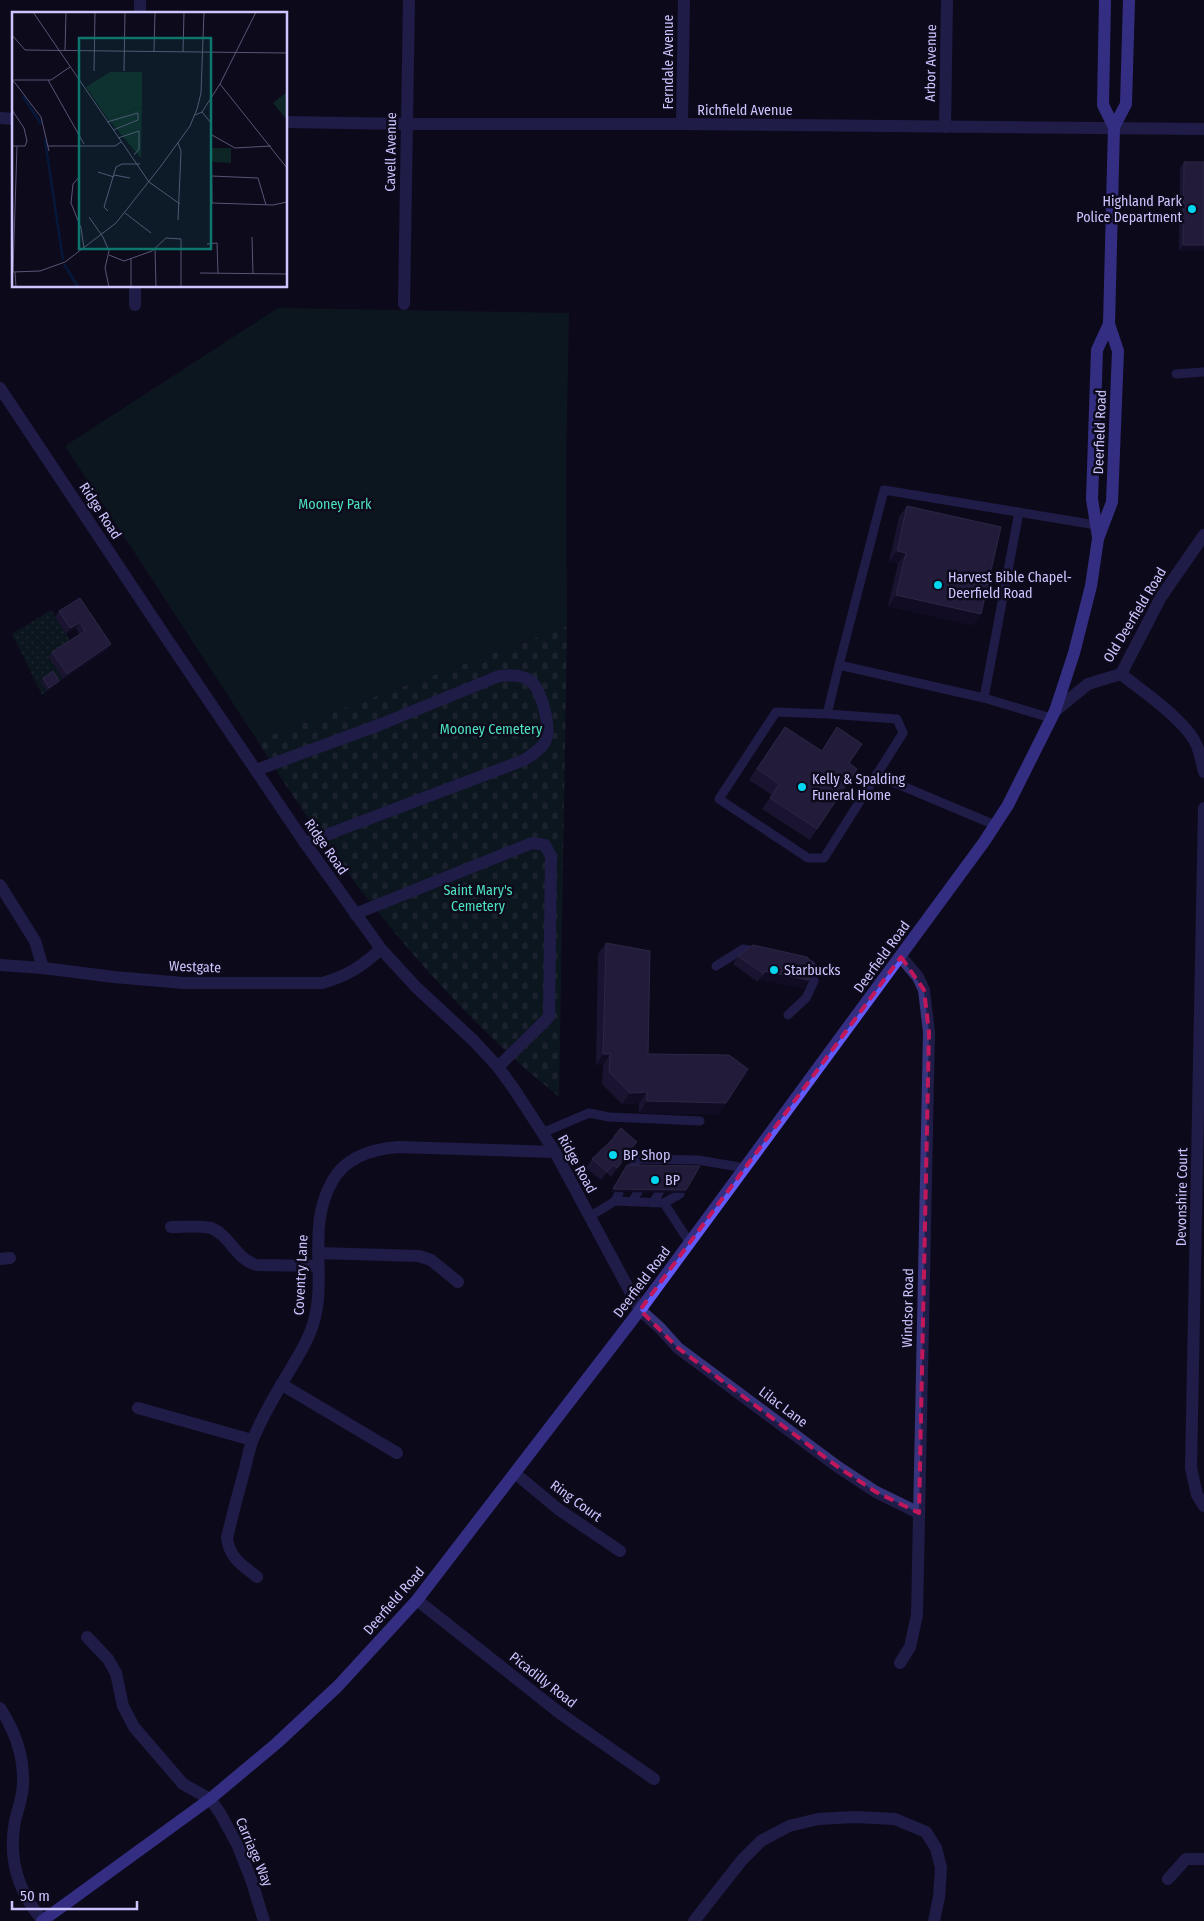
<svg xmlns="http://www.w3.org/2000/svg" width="1204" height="1921" font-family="'Fira Sans Condensed',sans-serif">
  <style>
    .grass { fill: url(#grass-dots) }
    .cemetery { fill: url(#cemetery-stones) }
    .park { fill: #0d2625 }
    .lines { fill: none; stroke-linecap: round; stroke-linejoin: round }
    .service { stroke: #37337d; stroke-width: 9 }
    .minor { stroke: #37337d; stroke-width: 12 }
    .tertiary { stroke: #37337d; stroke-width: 12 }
    .secondary { stroke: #625cff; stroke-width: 12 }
    .wall { fill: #2a224c }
    .shaded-wall { fill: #171130 }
    .building { fill: #3c345f; stroke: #524a78 }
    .marked { fill: none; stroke: #c2185b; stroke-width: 4; stroke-dasharray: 10 6; stroke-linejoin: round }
    .poi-dot { fill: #00d6f0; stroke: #0d0a1c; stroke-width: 2 }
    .labels { text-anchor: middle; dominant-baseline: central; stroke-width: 5; stroke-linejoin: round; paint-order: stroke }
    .street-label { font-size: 14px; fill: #ccc5ff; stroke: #0d0a1c }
    .poi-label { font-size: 14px; fill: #ccc5ff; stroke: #0d0a1c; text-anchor: start }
    .park-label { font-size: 14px; fill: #4ee3bf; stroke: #0d0a1c }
    .inset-river { fill: none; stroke: #061839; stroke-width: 2.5 }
    .inset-road { fill: none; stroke: #595577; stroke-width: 1 }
    .view { fill: #0f766e; fill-opacity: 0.15; stroke: #0f766e; stroke-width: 2.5 }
    .inset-edge { fill: none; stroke: #ccc5ff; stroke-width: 2.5 }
  </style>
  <defs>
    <pattern id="grass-dots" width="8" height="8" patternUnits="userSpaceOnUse" patternTransform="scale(1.25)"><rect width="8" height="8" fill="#0d2625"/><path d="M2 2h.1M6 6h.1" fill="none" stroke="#2f4446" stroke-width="1.8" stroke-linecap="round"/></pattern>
    <pattern id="cemetery-stones" width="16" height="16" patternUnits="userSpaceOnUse" patternTransform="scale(1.25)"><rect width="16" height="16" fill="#0d2625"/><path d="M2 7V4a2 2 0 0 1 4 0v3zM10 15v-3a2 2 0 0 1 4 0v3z" fill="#2f4446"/></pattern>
  </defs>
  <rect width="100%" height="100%" fill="#0d0a1c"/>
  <path class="grass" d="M51 610 71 642 49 657 63 679 42 695 12 634Z"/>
  <path class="cemetery" d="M567 626 559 1097C543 1083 526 1070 510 1055 413 965 327 853 257 740Z"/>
  <path class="park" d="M278 308 569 313 566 469 567 626 257 740 65 446Z"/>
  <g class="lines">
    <g class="service">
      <path d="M1176 374 1204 372"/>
      <path d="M984 698 1019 512"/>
      <path d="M827 714 897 719 903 733 824 858H808L719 799 776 712 827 714 839 665"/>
      <path d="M1051 718 984 698 839 665 884 490 1096 525"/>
      <path d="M876 775 995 825"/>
      <path d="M716 966 743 949 758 952"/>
      <path d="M788 1015 806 998 814 981 811 965"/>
      <path d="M542 1133 589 1113 609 1117 700 1121"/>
      <path d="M632 1168 638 1159 698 1160 745 1168"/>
      <path d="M615 1201 664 1203 690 1243"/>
      <path d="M632 1202 638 1192"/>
      <path d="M653 1203 659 1193"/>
      <path d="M664 1203 680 1194"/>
      <path d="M589 1217 615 1201 619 1193"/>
    </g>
    <g class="minor">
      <path d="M140 14V0"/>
      <path d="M0 118 14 119"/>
      <path d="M286 122 407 124H682L1204 129"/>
      <path d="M682 124 684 0"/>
      <path d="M945 127 947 0"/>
      <path d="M404 304 409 0"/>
      <path d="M135 305V286"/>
      <path d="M1121 674C1142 691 1187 721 1197 746 1200 754 1202 763 1204 772"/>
      <path d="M256 770 379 725 499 676C510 675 524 674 533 683 542 694 552 729 545 742 540 750 532 755 524 760L305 843"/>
      <path d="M1204 808 1191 1468 1197 1495 1204 1506"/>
      <path d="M0 885 35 941 43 968"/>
      <path d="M355 914 532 843 545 845 551 856 549 1017 498 1067"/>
      <path d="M0 965 43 968 114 977 183 983H322C347 976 361 967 381 949"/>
      <path d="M171 1227C183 1227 199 1225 211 1228 230 1235 236 1260 257 1265L318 1266"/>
      <path d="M318 1253 419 1256 431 1260 458 1282"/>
      <path d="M0 1259 10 1258"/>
      <path d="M640 1310 660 1328 678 1348 838 1467 876 1492 919 1513"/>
      <path d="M281 1384 397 1453"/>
      <path d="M138 1408 252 1440"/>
      <path d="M516 1474 558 1509 620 1551"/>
      <path d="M257 1577C242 1565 230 1559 227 1538 232 1516 238 1494 244 1472 247 1461 249 1449 253 1439 261 1420 272 1400 283 1382 294 1362 308 1343 314 1321 327 1275 306 1225 333 1180 346 1157 373 1149 398 1147L555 1152"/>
      <path d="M417 1600 561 1714 654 1779"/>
      <path d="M87 1637 108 1659 116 1673 123 1706 134 1727 183 1784 210 1799 220 1813 238 1846 252 1882 264 1921"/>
      <path d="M900 1663 910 1647 917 1615 929 1032 924 990 918 977 901 957"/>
      <path d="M0 1708C15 1731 24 1755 23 1783 23 1796 18 1809 15 1821 8 1858 18 1892 43 1921"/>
      <path d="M1168 1879 1186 1859H1204"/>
      <path d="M694 1921 742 1860 761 1841 789 1826 818 1819 855 1817 895 1819 926 1832 936 1848 941 1868 939 1897 934 1921"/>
    </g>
    <g class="tertiary">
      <path d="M0 388 167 639 305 843 381 949 416 987 474 1041 498 1067 514 1089 555 1152 640 1310"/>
      <path d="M1055 711 1088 684 1121 674 1161 597 1204 535"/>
    </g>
    <g class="secondary">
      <path d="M1105 0 1103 105 1114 127"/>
      <path d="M1098 537 1092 499 1097 350 1109 324"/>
      <path d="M42 1921 210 1799 277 1743 338 1686 417 1600 640 1310 984 842 1008 805 1055 711 1074 653 1091 586 1098 539 1112 502 1118 351 1109 324 1114 127 1126 104 1129 0"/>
    </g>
  </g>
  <g class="wall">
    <path d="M1184 162H1204V251H1179L1180 168Z"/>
    <path d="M907 506 973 625 888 606 898 564 889 562 899 517Z"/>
    <path d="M80 598 107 650 63 679 49 657 52 652 79 634 76 628 66 634 55 617 59 611Z"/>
    <path d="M43 678 59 681 57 684 47 691 41 681Z"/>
    <path d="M777 738 821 751 849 763 817 829 810 840 762 809 772 795 749 780Z"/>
    <path d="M606 943 648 1054 726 1103 718 1114 639 1113V1103L622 1104 602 1084 603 1065H596L598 954Z"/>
    <path d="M738 956 814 973 803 988 759 979 758 982 733 964Z"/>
    <path d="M614 1136 631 1151 625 1158 619 1167 611 1177 607 1173 601 1180 586 1168 592 1159 608 1144Z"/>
  </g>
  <g class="shaded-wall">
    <path d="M1183 245H1204V251H1179Z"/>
    <path d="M897 551 906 553 898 564 889 562Z"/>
    <path d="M896 595 981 614 973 625 888 606Z"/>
    <path d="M80 623 76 628 66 634 70 628Z"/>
    <path d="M111 644 107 650 63 679 67 674Z"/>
    <path d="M59 681 57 684 47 691 49 688Z"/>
    <path d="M764 971 814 973 803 988 759 979 764 974Z"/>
    <path d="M603 1054H610L603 1065H596Z"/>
    <path d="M647 1092 639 1103 622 1104 630 1093Z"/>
    <path d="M647 1101 726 1103 718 1114 639 1113Z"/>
    <path d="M637 1142 631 1151 618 1165 624 1156Z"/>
    <path d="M625 1158 619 1167 611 1177 617 1168Z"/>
    <path d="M613 1165 607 1173 601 1180 607 1172Z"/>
    <path d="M613 1189 686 1190 684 1193 611 1192Z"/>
  </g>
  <g class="building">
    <path d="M1184 162H1204V245H1183Z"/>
    <path d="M907 506 1001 527 981 614 896 595 906 553 897 551Z"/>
    <path d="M80 598 111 644 67 674 52 652 85 631 80 623 70 628 59 611Z"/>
    <path d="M53 671 59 681 49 688 43 678Z"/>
    <path d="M785 727 822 751 837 727 862 744 849 763 857 769 817 829 770 798 779 784 757 769Z"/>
    <path d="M606 943 650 951 648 1054 729 1055 748 1069 726 1103 647 1101V1092L630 1093 609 1072 610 1054H603Z"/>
    <path d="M753 945 807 957 813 963 814 973 808 980 764 971V974L738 956Z"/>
    <path d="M621 1128 637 1142 624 1156 625 1158 617 1168 613 1165 607 1172 592 1159 615 1137 614 1136Z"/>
    <path d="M627 1165 700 1166 686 1190 613 1189Z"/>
  </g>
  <path d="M0 0H1204V1921H0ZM901 957 924 990 929 1032 919 1513 876 1492 838 1467 678 1348 640 1310Z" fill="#0d0a1c" fill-opacity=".55" fill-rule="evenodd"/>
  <path class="marked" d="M901 957 924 990 929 1032 919 1513 876 1492 838 1467 678 1348 640 1310Z"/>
  <g class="poi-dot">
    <circle cx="1192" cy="209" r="5"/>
    <circle cx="938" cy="585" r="5"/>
    <circle cx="802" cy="787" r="5"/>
    <circle cx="774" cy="970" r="5"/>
    <circle cx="613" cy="1155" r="5"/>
    <circle cx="655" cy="1180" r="5"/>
  </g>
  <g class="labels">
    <g class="street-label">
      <text transform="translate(668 62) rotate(-90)">Ferndale Avenue</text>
      <text transform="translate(931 63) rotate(-89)">Arbor Avenue</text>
      <text x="745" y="110">Richfield Avenue</text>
      <text transform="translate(391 152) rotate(-89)">Cavell Avenue</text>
      <text transform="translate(1100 432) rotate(-88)">Deerfield Road</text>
      <text transform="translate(100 511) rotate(57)">Ridge Road</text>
      <text transform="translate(1135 615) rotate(-59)">Old Deerfield Road</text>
      <text transform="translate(326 847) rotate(55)">Ridge Road</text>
      <text transform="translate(882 957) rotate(-54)">Deerfield Road</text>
      <text transform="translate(195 967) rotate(2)">Westgate</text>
      <text transform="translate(577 1164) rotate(61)">Ridge Road</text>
      <text transform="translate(1182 1197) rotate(-89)">Devonshire Court</text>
      <text transform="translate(301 1275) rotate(-87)">Coventry Lane</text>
      <text transform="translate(642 1282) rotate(-53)">Deerfield Road</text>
      <text transform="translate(908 1308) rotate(-89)">Windsor Road</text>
      <text transform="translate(783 1407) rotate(37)">Lilac Lane</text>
      <text transform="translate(576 1501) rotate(36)">Ring Court</text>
      <text transform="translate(394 1601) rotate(-49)">Deerfield Road</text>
      <text transform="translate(543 1680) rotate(38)">Picadilly Road</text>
      <text transform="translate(254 1852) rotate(67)">Carriage Way</text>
    </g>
    <g class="poi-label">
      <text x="1182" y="201" text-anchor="end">Highland Park<tspan x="1182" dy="16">Police Department</tspan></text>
      <text x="948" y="577">Harvest Bible Chapel-<tspan x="948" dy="16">Deerfield Road</tspan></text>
      <text x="812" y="779">Kelly &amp; Spalding<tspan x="812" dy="16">Funeral Home</tspan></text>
      <text x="784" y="970">Starbucks</text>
      <text x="623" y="1155">BP Shop</text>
      <text x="665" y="1180">BP</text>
    </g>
    <g class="park-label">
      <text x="335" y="504">Mooney Park</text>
      <text x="491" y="729">Mooney Cemetery</text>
      <text x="478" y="890">Saint Mary's<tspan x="478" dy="16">Cemetery</tspan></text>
    </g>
  </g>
  <g transform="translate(12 12)">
    <rect width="275" height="275" fill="#0d0a1c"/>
    <path d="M275 80V108L261 91Z" fill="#0d2625"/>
    <path d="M130 94 129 146 96 107Z" fill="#0d2625"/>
    <path d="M98 60H130V94L96 107 74 75ZM200 136H219V151L200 150Z" fill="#0d2625"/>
    <path class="inset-river" d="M11 84 29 112M33 128 51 248M52 252 66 275"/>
    <path class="inset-road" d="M21 0 137 170 168 192M0 23 13 38 275 41M53 39 54 0M142 39 143 0M171 40 172 0M82 59 83 0M112 59 113 0M0 67 29 105 37 139M2 68H39L58 55M36 68 72 132M208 72 275 156M0 98 12 116 15 129 13 134H0M190 100 199 111 200 191 261 193 275 190M183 103 190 100 208 72 244 0M95 110 126 101V108L101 118M200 123 223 136 259 134M106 126 127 119V137L122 143M36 134H103L109 130M86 160 102 165M102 163 118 166M68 164 61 172 59 191 69 216 72 236M199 164 246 166 254 193M96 199 92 195 104 155 110 152H128M113 201 139 221M77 205 91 225 97 239 93 256 97 275M166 208 169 139 166 131M240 225 241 262M195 232 205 231 206 261M143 237 144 275M97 243 112 249 140 239 154 226 169 227V275M0 260 28 259 53 250 104 211 149 154 178 114 185 97 189 81 192 0M1 260 5 134M3 260 4 275M188 261 275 262M119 275V246"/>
    <path class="view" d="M67 26H199V237H67Z"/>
    <rect width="275" height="275" class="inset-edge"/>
  </g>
  <path d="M12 1901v8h125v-8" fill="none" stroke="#ccc5ff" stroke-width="2.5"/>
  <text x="20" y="1901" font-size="15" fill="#ccc5ff" stroke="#0d0a1c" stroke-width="4" paint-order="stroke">50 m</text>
</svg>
